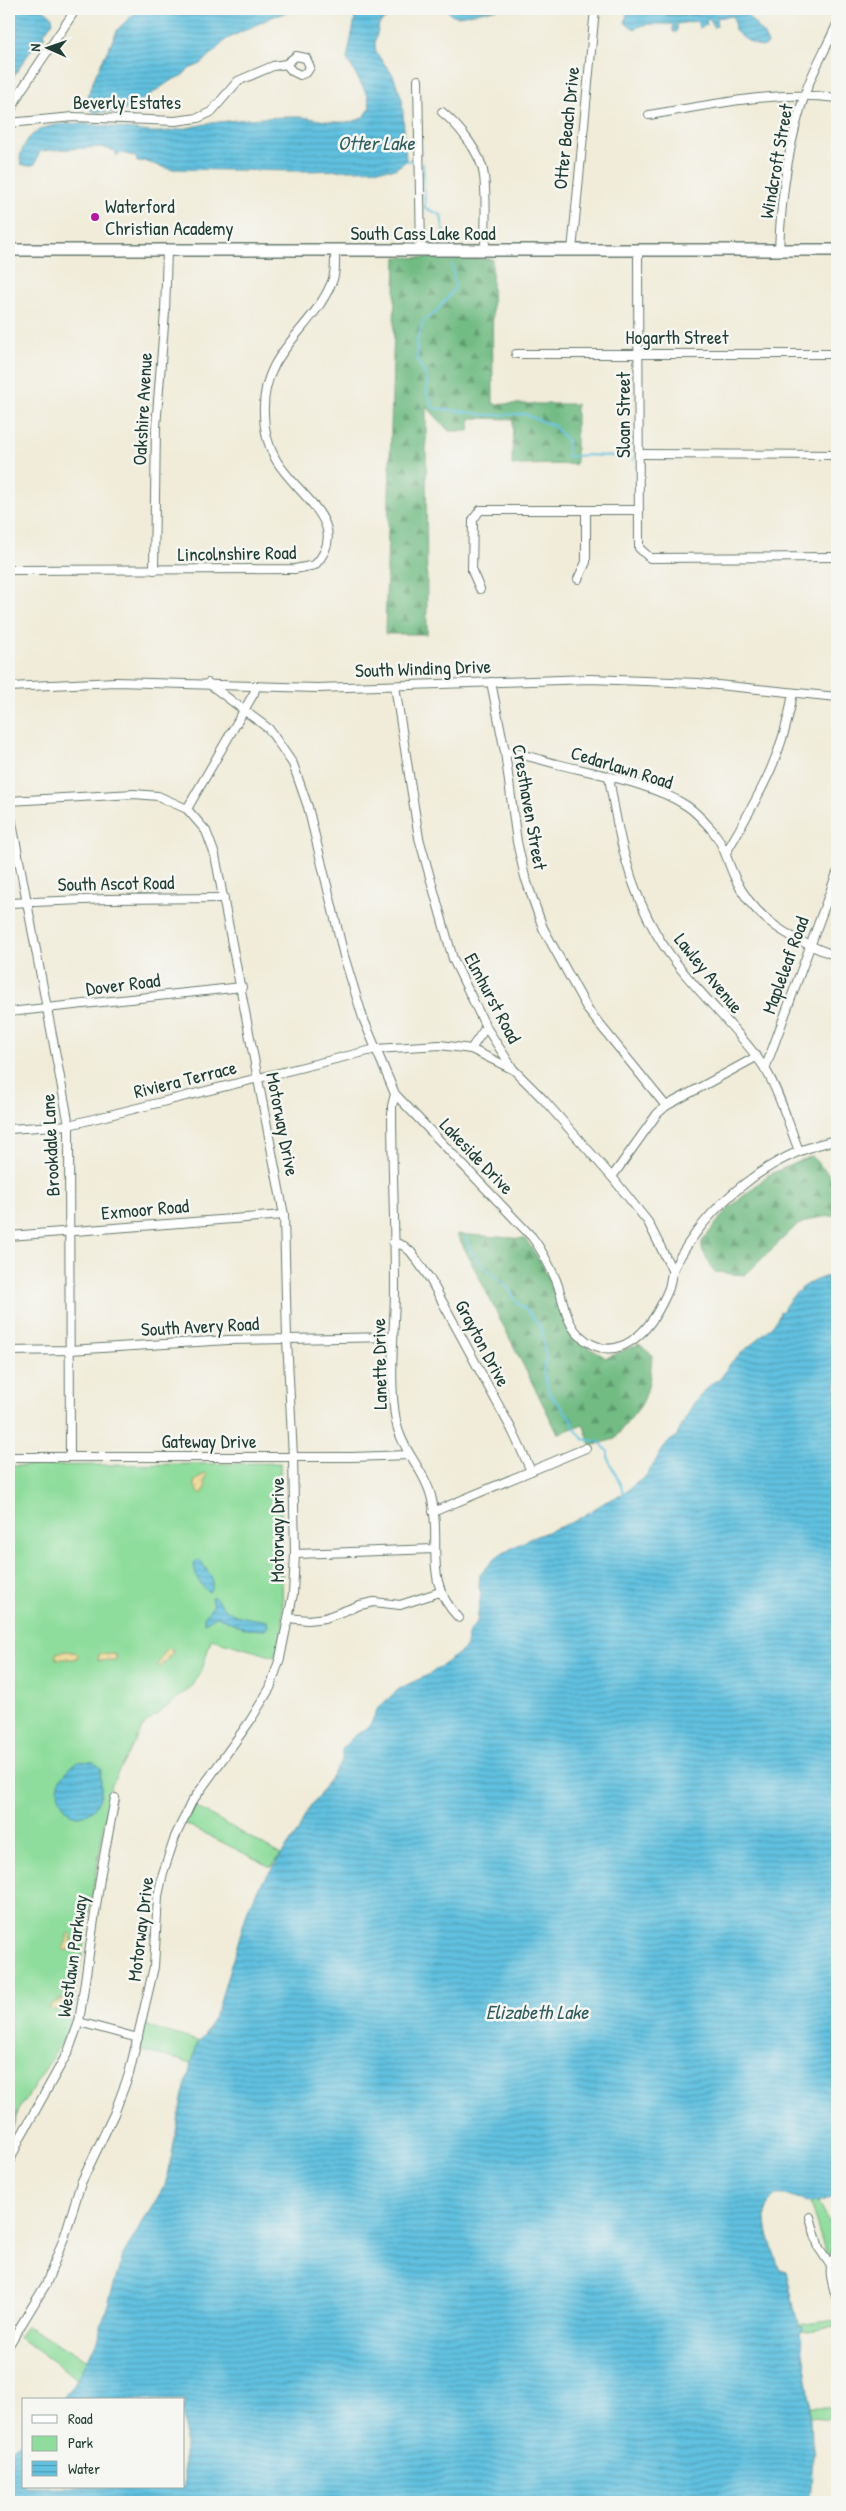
<svg xmlns="http://www.w3.org/2000/svg" width="846" height="2511" font-family="'Patrick Hand',sans-serif">
  <style>
    .green { fill: #8edd9c; stroke: #568d68 }
    .forest { fill: url(#forest-firs); stroke: #487c5c }
    .wetland { fill: url(#wetland-marsh); stroke: #568d68 }
    .sand { fill: url(#sand-dots); stroke: #868c69 }
    .water { fill: url(#water-rules); stroke: #407f8a }
    .lines { fill: none; stroke-linecap: round; stroke-linejoin: round }
    .stream { stroke: #61c1e0; stroke-width: 2 }
    .street-casing { stroke: #687a6e; stroke-width: 10 }
    .secondary-casing { stroke: #687a6e; stroke-width: 14 }
    .street { stroke: #fff; stroke-width: 8 }
    .secondary { stroke: #fff; stroke-width: 11 }
    .poi-dot { fill: #b5179e; stroke: #f6f6f2; stroke-width: 2 }
    .labels { text-anchor: middle; dominant-baseline: central; stroke-width: 5; stroke-linejoin: round; paint-order: stroke }
    .street-label { font-size: 19px; fill: #1f3d34; stroke: #f6f6f2 }
    .poi-label { font-size: 19px; fill: #1f3d34; stroke: #f6f6f2; text-anchor: start }
    .water-label { font-size: 20px; font-style: italic; fill: #305e5f; stroke: #f6f6f2 }
  </style>
  <defs>
    <pattern id="forest-firs" width="22" height="20" patternUnits="userSpaceOnUse" patternTransform="scale(1.25)"><rect width="22" height="20" fill="#72bc84"/><path d="M5 1l3.5 6h-7zM16 11l3.5 6h-7z" fill="#5d9a6d"/></pattern>
    <pattern id="wetland-marsh" width="20" height="14" patternUnits="userSpaceOnUse" patternTransform="scale(1.25)"><rect width="20" height="14" fill="#8edd9c"/><path d="M1 5h8M5 5V1M11 12h8M15 12V8" fill="none" stroke="#73b480"/></pattern>
    <pattern id="sand-dots" width="8" height="8" patternUnits="userSpaceOnUse" patternTransform="scale(1.25)"><rect width="8" height="8" fill="#eeda9e"/><path d="M2 2h.1M6 6h.1" fill="none" stroke="#ccbc89" stroke-width="1.8" stroke-linecap="round"/></pattern>
    <pattern id="water-rules" width="6" height="5" patternUnits="userSpaceOnUse" patternTransform="scale(1.25)"><rect width="6" height="5" fill="#61c1e0"/><path d="M0 2.5h6" fill="none" stroke="#4f9eb6"/></pattern>
  </defs>
  <rect width="100%" height="100%" fill="#f6f6f2"/>
  <filter id="ink" filterUnits="userSpaceOnUse"><feTurbulence type="fractalNoise" baseFrequency=".02" numOctaves="2"/><feDisplacementMap in="SourceGraphic" scale="10" xChannelSelector="R" yChannelSelector="G"/><feConvolveMatrix kernelMatrix="1 2 1 2 8 2 1 2 1" color-interpolation-filters="sRGB"/></filter>
  <filter id="wash" filterUnits="userSpaceOnUse"><feTurbulence type="fractalNoise" baseFrequency=".0096" numOctaves="4" result="noise"/><feDisplacementMap in="SourceGraphic" scale="20" xChannelSelector="R" yChannelSelector="G"/><feGaussianBlur stdDeviation="1.12" result="paint"/><feColorMatrix in="noise" values="0 0 0 0 0 0 0 0 0 0 0 0 0 0 0 0 0 1.4 0 .05"/><feComposite in="paint" operator="in"/></filter>
  <g filter="url(#wash)">
    <rect width="100%" height="100%" fill="#f0ecd9"/>
    <g class="green">
      <path d="M280 1463 283 1631 275 1657 211 1639 202 1670 192 1687 145 1724 111 1785 69 2031 18 2112 9 2138V1466Z"/>
      <path d="M193 1805 281 1855 271 1867 184 1823Z"/>
      <path d="M144 2025 201 2042 197 2044 192 2063 138 2050Z"/>
      <path d="M819 2202 837 2237V2250L830 2256 823 2245 810 2203Z"/>
      <path d="M837 2320V2327L800 2332 798 2325Z"/>
      <path d="M26 2326 88 2360 78 2379 18 2337Z"/>
      <path d="M810 2407H837V2419L810 2417Z"/>
    </g>
    <g class="forest">
      <path d="M396 257 492 259 493 404H576V464L512 465 513 419 471 418 469 431H449L426 406 427 634H385Z"/>
      <path d="M811 1156 837 1182V1215L811 1219 796 1226 745 1275 714 1272 702 1249V1242L725 1212 768 1175Z"/>
      <path d="M457 1234 526 1239 544 1268 572 1337 606 1358 639 1344 652 1355C651 1371 649 1395 639 1408 631 1419 622 1427 615 1439L591 1446 583 1424 558 1434Z"/>
    </g>
    <path class="wetland" d="M665 9H709C695 16 682 15 667 15Z"/>
    <g class="sand">
      <path d="M205 1473 207 1475 205 1480 206 1488 201 1494 195 1488 194 1482Z"/>
      <path d="M169 1648 172 1650V1654L161 1667 157 1666 165 1651Z"/>
      <path d="M64 1651 75 1652 79 1656 78 1659H56V1653Z"/>
      <path d="M109 1653 116 1655V1660L98 1661 99 1654Z"/>
      <path d="M71 1933 73 1948 65 1951 63 1948 67 1941V1934Z"/>
      <path d="M64 1998 67 2000 65 2006 53 2011 50 2009V2005Z"/>
    </g>
    <g class="water">
      <path d="M9 9C23 9 51 3 53 22L44 33 45 37 38 40 9 83Z"/>
      <path d="M139 9H300L274 16 227 39 201 64 189 69 183 75 170 81 131 108 119 112H94L89 108 87 98 96 74 118 29Z"/>
      <path d="M332 9H410L385 19 379 24 375 43 376 53 393 75 402 99 406 161 395 169 299 171 169 169 144 161 137 162 136 157 120 152 118 156 116 155V151L100 147 40 151 35 164 28 166 21 164C19 157 21 152 24 146 42 106 123 132 156 132 174 132 193 126 212 123 240 119 270 117 298 117 317 117 361 134 370 107L368 96 347 59 355 19 348 12Z"/>
      <path d="M447 9H498L458 16 451 15Z"/>
      <path d="M647 9H665L667 15 698 14 709 9H742L764 35 768 44 762 47C755 45 738 37 735 29 734 25 735 20 733 16L716 18 717 26 713 27 710 19 706 20 707 25 699 28 697 21 677 24V32H673V24C662 25 643 22 635 29L625 23 627 13Z"/>
      <path d="M837 1275V2194C804 2214 801 2192 776 2195 754 2211 774 2248 779 2269L786 2271 797 2321H799L798 2326 803 2327V2331L800 2332 809 2392 811 2443 815 2454 813 2455 810 2502H9V2451L24 2439V2487H184V2400H62L81 2373 96 2343 123 2255 165 2185 169 2171 182 2098 193 2059 197 2044 205 2035 218 2008 249 1906 259 1887 299 1830 305 1815 342 1761V1749L352 1738 370 1725 378 1708 400 1688 430 1674 465 1649 469 1632 477 1622 481 1593 479 1588 480 1575 496 1557 529 1539 575 1521 605 1502 621 1495 646 1476 667 1443 676 1437 693 1404 713 1382 719 1380C724 1375 726 1369 730 1364 741 1350 779 1327 780 1311L782 1312C792 1292 812 1277 837 1275Z"/>
      <path d="M199 1560C204 1562 202 1565 206 1569 212 1577 216 1583 209 1592 200 1587 195 1575 194 1564Z"/>
      <path d="M211 1597H215C230 1620 245 1616 267 1621L268 1626 265 1630 246 1629 217 1616 204 1623V1617L213 1606Z"/>
      <path d="M78 1761 94 1762 101 1769C100 1777 102 1786 101 1793 98 1808 85 1821 70 1814 50 1791 57 1778 78 1761Z"/>
    </g>
    <g class="lines">
      <g class="stream">
        <path d="M406 161 416 160"/>
        <path d="M423 163 425 208 441 215 444 235"/>
        <path d="M452 265 455 285 454 290 434 314 424 320 417 341V359L427 379V393L433 408C441 409 480 413 482 415L524 414 554 426 568 442 567 457 586 455 631 457 634 461"/>
        <path d="M466 1238C473 1269 506 1275 517 1303L527 1310 541 1328 546 1358 543 1370 549 1393 570 1417 575 1429 583 1439 600 1442 608 1452V1458L624 1493"/>
      </g>
    </g>
  </g>
  <g filter="url(#ink)">
    <g class="lines">
      <g class="street-casing">
        <g id="street">
          <path d="M418 80 421 251"/>
          <path d="M442 112C459 126 482 154 484 176 487 200 485 226 485 251"/>
          <path d="M9 114 20 92 76 9"/>
          <path d="M649 115C711 105 774 90 837 98"/>
          <path d="M9 123 73 117 175 121 198 118 211 112 238 81 273 66 286 64 296 56 306 58 310 67 307 72 300 75 292 71 286 64"/>
          <path d="M779 250C781 197 788 142 806 91 814 68 827 47 837 24"/>
          <path d="M572 251 595 9"/>
          <path d="M638 251 639 548 650 558 837 557"/>
          <path d="M516 354H837"/>
          <path d="M640 454 837 455"/>
          <path d="M9 570 295 569 315 565C354 523 294 494 275 458 268 445 264 428 264 414 261 352 310 333 331 284 336 275 335 261 335 250"/>
          <path d="M154 570 156 427 165 312 167 250"/>
          <path d="M578 579 586 562V510"/>
          <path d="M480 589 472 571 473 520 480 510H638"/>
          <path d="M491 682 505 752 517 842 525 877 543 928 588 1010 666 1106"/>
          <path d="M208 683 269 729 293 764 308 807 344 956 363 1018 395 1094 532 1237C542 1250 549 1264 556 1280 563 1297 565 1322 579 1335 598 1353 619 1353 639 1335 653 1323 662 1305 669 1288 671 1281 671 1272 675 1266 707 1205 770 1153 837 1140"/>
          <path d="M395 686 419 838 453 959 486 1027 513 1069 543 1099 612 1177 648 1222 673 1272"/>
          <path d="M9 687 116 682 317 688 590 679 698 683 837 697"/>
          <path d="M505 752C522 753 540 760 557 764 598 774 652 783 687 806 696 812 705 822 712 830 724 844 727 861 735 878 755 921 794 941 837 956"/>
          <path d="M609 777C618 833 628 886 657 935 686 984 732 1020 764 1067 777 1086 790 1128 799 1151"/>
          <path d="M9 801 134 794 158 796 187 809"/>
          <path d="M9 807 69 1125 70 1457"/>
          <path d="M726 853C758 797 783 757 793 693"/>
          <path d="M9 903 108 899 224 898"/>
          <path d="M9 1012 242 987"/>
          <path d="M471 1049 486 1027"/>
          <path d="M765 1069 837 873"/>
          <path d="M395 1094 392 1106C392 1167 395 1227 395 1288 395 1332 388 1378 396 1421 401 1450 426 1471 432 1500 442 1544 422 1581 459 1618"/>
          <path d="M9 1129 69 1125 376 1049 440 1045 471 1049 512 1069"/>
          <path d="M612 1177 657 1114 666 1106 756 1057"/>
          <path d="M9 1236 284 1215"/>
          <path d="M393 1242 404 1246 411 1252 430 1279 512 1430 531 1471"/>
          <path d="M9 1351 70 1350 228 1340 393 1337"/>
          <path d="M9 1457H352L409 1455"/>
          <path d="M433 1512 586 1448"/>
          <path d="M295 1554 435 1549"/>
          <path d="M288 1618 308 1620 325 1618 360 1605 374 1602 400 1605 440 1592"/>
          <path d="M79 2022 138 2038"/>
          <path d="M9 2163 21 2136 68 2052 79 2022 101 1872 115 1798"/>
          <path d="M810 2217 819 2248 831 2266"/>
          <path d="M837 2254C825 2268 833 2284 837 2300"/>
          <path d="M9 2345 46 2284 65 2235 81 2183 114 2114 129 2074 154 1967 158 1896 163 1873 175 1837 191 1803 250 1721 270 1688 280 1658 293 1594 295 1554 293 1457 287 1339 284 1215 215 855 206 831 187 809 254 693 256 686"/>
        </g>
      </g>
      <g class="secondary-casing">
        <path id="secondary" d="M9 250H837"/>
      </g>
      <use href="#street" class="street"/>
      <use href="#secondary" class="secondary"/>
    </g>
  </g>
  <circle class="poi-dot" cx="95" cy="217" r="5"/>
  <g class="labels">
    <g class="street-label">
      <text x="127" y="102">Beverly Estates</text>
      <text transform="translate(566 128) rotate(-84)">Otter Beach Drive</text>
      <text transform="translate(776 161) rotate(-80)">Windcroft Street</text>
      <text x="423" y="233">South Cass Lake Road</text>
      <text x="677" y="337">Hogarth Street</text>
      <text transform="translate(142 409) rotate(-87)">Oakshire Avenue</text>
      <text transform="translate(623 415) rotate(-90)">Sloan Street</text>
      <text transform="translate(237 553) rotate(-1)">Lincolnshire Road</text>
      <text transform="translate(423 668) rotate(-2)">South Winding Drive</text>
      <text transform="translate(622 767) rotate(17)">Cedarlawn Road</text>
      <text transform="translate(530 807) rotate(80)">Cresthaven Street</text>
      <text transform="translate(116 883) rotate(-1)">South Ascot Road</text>
      <text transform="translate(785 965) rotate(-70)">Mapleleaf Road</text>
      <text transform="translate(709 973) rotate(51)">Lawley Avenue</text>
      <text transform="translate(123 984) rotate(-7)">Dover Road</text>
      <text transform="translate(493 998) rotate(62)">Elmhurst Road</text>
      <text transform="translate(185 1079) rotate(-14)">Riviera Terrace</text>
      <text transform="translate(283 1124) rotate(79)">Motorway Drive</text>
      <text transform="translate(50 1145) rotate(-93)">Brookdale Lane</text>
      <text transform="translate(477 1156) rotate(46)">Lakeside Drive</text>
      <text transform="translate(145 1209) rotate(-5)">Exmoor Road</text>
      <text transform="translate(200 1326) rotate(-3)">South Avery Road</text>
      <text transform="translate(483 1343) rotate(62)">Grayton Drive</text>
      <text transform="translate(379 1364) rotate(-91)">Lanette Drive</text>
      <text x="209" y="1441">Gateway Drive</text>
      <text transform="translate(277 1530) rotate(-90)">Motorway Drive</text>
      <text transform="translate(140 1929) rotate(-83)">Motorway Drive</text>
      <text transform="translate(72 1956) rotate(-82)">Westlawn Parkway</text>
    </g>
    <g class="poi-label">
      <text x="105" y="206">Waterford<tspan x="105" dy="22">Christian Academy</tspan></text>
    </g>
    <g class="water-label">
      <text x="376" y="142">Otter Lake</text>
      <text x="537" y="2011">Elizabeth Lake</text>
    </g>
  </g>
  <rect width="846" height="2511" fill="none" stroke="#f6f6f2" stroke-width="30"/>
  <rect x="22" y="2398" width="162" height="90" fill="#f6f6f2" stroke="#a0aca6"/>
  <rect x="32" y="2415" width="25" height="8" fill="#ffffff" stroke="#a0aca6"/>
  <text x="68" y="2424" font-size="15" fill="#1f3d34">Road</text>
  <rect x="32" y="2436" width="25" height="15" fill="#8edd9c" stroke="#a0aca6"/>
  <text x="68" y="2448" font-size="15" fill="#1f3d34">Park</text>
  <rect x="32" y="2461" width="25" height="15" fill="url(#water-rules)" stroke="#a0aca6"/>
  <text x="68" y="2474" font-size="15" fill="#1f3d34">Water</text>
  <g transform="translate(48 48) rotate(272)" stroke="#f6f6f2" stroke-width="4" paint-order="stroke">
  <path d="M0-4L9 19L0 12L-9 19Z" fill="#1f3d34"/>
  <text y="-8" font-size="14" font-weight="bold" text-anchor="middle" fill="#1f3d34">N</text>
  </g>
</svg>
